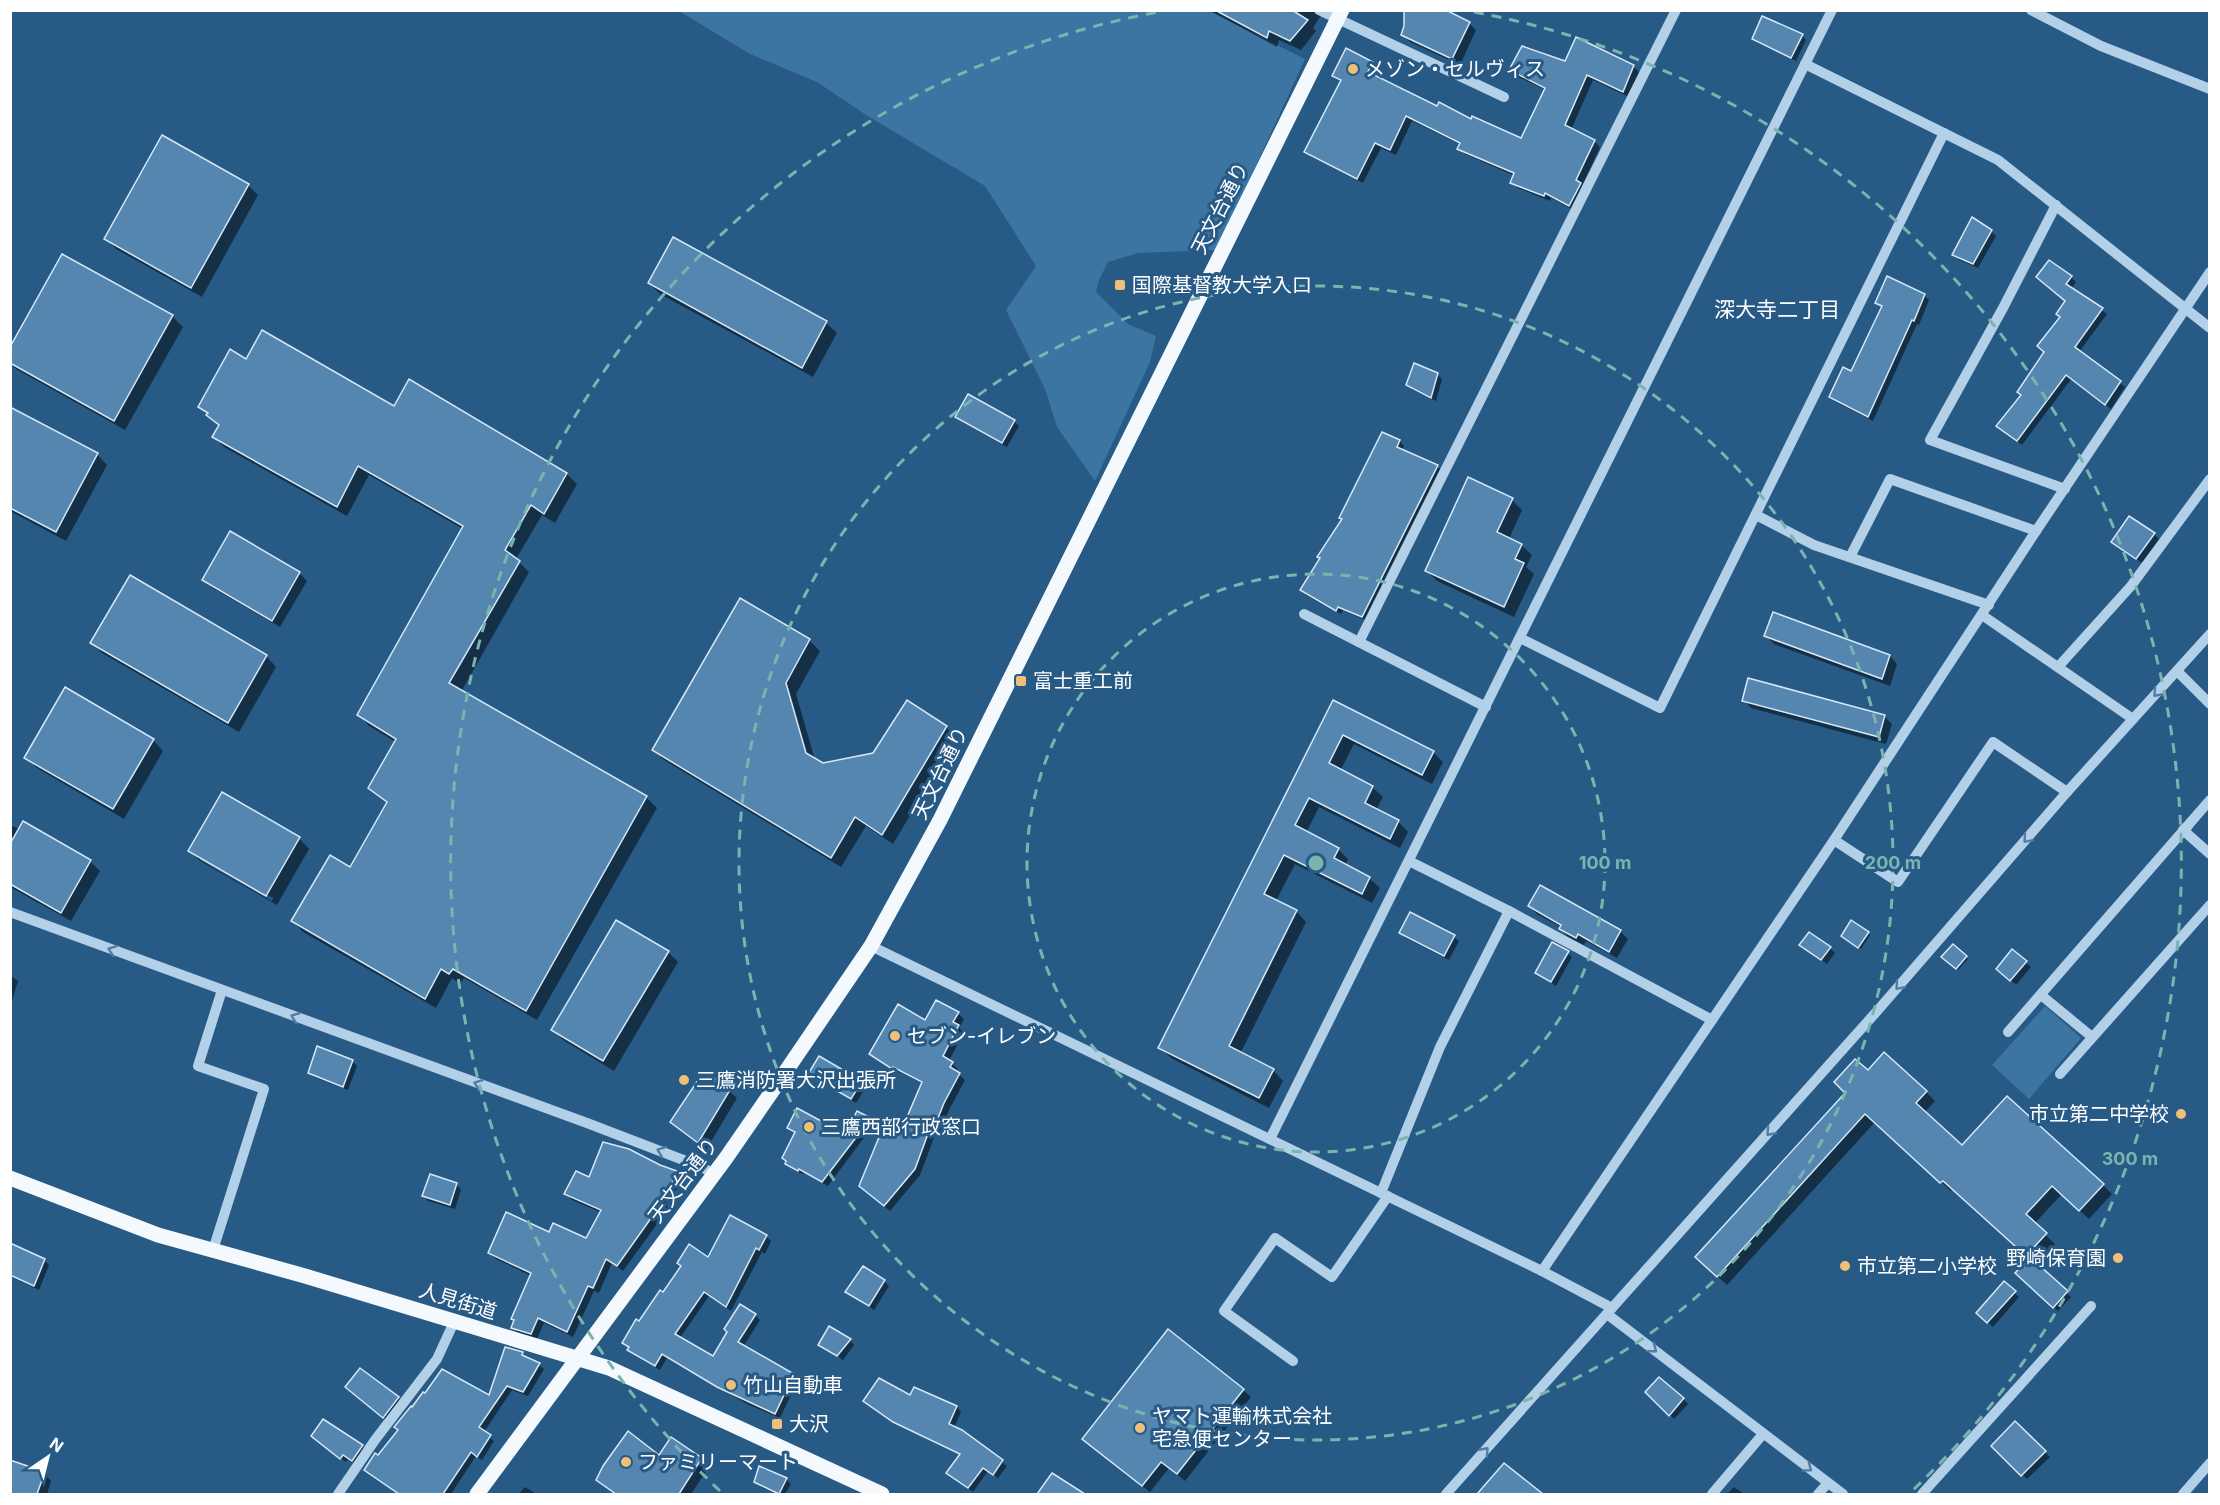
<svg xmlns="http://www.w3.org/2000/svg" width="2220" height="1505" font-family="Inter,'Noto Sans JP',sans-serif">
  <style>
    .green { fill: #3c74a2 }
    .shadow { fill: #0007; fill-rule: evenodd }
    .building { fill: #5486af; stroke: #d6e8f6; stroke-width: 1.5 }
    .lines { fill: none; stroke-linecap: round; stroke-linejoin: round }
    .minor { stroke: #b2d0e8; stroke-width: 10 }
    .major { stroke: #f4f9fe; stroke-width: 15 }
    .oneway { stroke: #517da3 }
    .ring { fill: none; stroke: #7bb4af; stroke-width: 3; stroke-dasharray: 10 8 }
    .poi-dot { fill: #f0c078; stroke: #275a85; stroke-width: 2 }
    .labels { text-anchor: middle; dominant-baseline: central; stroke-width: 6; stroke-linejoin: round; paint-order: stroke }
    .poi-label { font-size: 20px; fill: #fff; stroke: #275a85; text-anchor: start }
    .street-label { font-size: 20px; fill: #fff; stroke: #275a85 }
    .neighbourhood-label { font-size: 21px; fill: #fff; stroke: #275a85 }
    .centre { fill: #7bb4af; stroke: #275a85; stroke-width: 3 }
    .ring-label { font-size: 18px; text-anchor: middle; font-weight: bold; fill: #7bb4af; stroke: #275a85; stroke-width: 6; stroke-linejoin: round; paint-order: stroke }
  </style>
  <rect width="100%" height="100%" fill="#275a85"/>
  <g class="green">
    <path d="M679 11H1209L1305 59 1217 250 1138 253 1108 262 1099 280 1096 292 1128 324 1156 336 1150 362 1095 481 1057 427 1045 389 1006 310 1036 266 985 186 866 115 817 82 750 54Z"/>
    <path d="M2045 1006 2081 1038 2029 1099 1992 1065Z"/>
  </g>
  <g class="shadow">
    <path d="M1209 10H1324L1313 28 1316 31 1301 50 1279 40 1277 47Z"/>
    <path d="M1469 23 1476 30 1460 65 1410 42 1403 35Z"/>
    <path d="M1802 35 1806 40 1796 61 1758 43 1753 38Z"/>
    <path d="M1372 63 1378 69 1374 77 1438 108 1522 140 1546 90 1516 76 1510 70 1566 63 1633 66 1639 72 1629 97 1593 80 1571 130 1594 141 1600 147 1582 186 1575 211 1551 198 1550 201 1518 188 1512 183 1515 176 1465 154 1459 148 1461 145 1412 121 1396 155 1381 148 1363 183 1312 157 1306 151 1342 82 1334 75Z"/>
    <path d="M248 185 258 195 202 297 116 249 106 239Z"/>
    <path d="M1991 231 1996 236 1978 268 1959 260 1954 255Z"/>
    <path d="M674 239 826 323 837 333 813 377 660 294 649 283Z"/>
    <path d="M2071 277 2076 282 2071 289 2107 314 2079 352 2125 387 2111 409 2072 378 2022 445 1998 426 2022 396 2046 353 2067 301 2042 282Z"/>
    <path d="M1924 295 1929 300 1919 325 1917 324 1873 421 1836 402 1831 397 1852 373 1882 307 1877 302Z"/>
    <path d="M172 316 183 327 125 430 16 369 10 364V350Z"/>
    <path d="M246 361 394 408 410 381 567 474 577 484 555 523 542 515 516 559 529 572 461 692 646 797 657 808 537 1020 464 978 460 984 452 978 436 1008 303 932 293 921 350 869 388 804 370 788 396 742 369 726 359 715 463 529 369 475 347 516 224 447 213 436 220 427 200 406Z"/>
    <path d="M1437 374 1442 379 1436 401 1413 390 1408 385Z"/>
    <path d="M10 408 97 454 107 465 66 541 10 511Z"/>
    <path d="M957 417 1014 421 1019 426 1007 447 962 422Z"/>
    <path d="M1383 434 1400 441 1404 446 1402 451 1437 466 1442 471 1367 621 1343 610 1341 614 1306 595 1302 590 1343 520Z"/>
    <path d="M1512 500 1522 510 1509 539 1521 545 1532 555 1526 567 1534 574 1514 617 1437 581 1426 570Z"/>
    <path d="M2154 534 2159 539 2142 563 2118 546Z"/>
    <path d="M299 573 307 581 280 627 211 587 204 580Z"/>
    <path d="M1774 614 1890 656 1897 664 1890 686 1774 644 1766 636Z"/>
    <path d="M809 640 820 651 796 694 815 760 823 765 874 754 946 727 957 737 893 844 866 826 841 867 664 760 654 750Z"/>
    <path d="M92 643 266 656 276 667 239 732 102 653Z"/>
    <path d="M1744 700 1884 716 1892 724 1886 744 1751 708Z"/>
    <path d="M1334 702 1433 752 1443 762 1432 784 1354 744 1340 771 1372 787 1383 797 1376 810 1398 821 1408 832 1400 848 1319 807 1306 833 1338 849 1348 859 1345 866 1369 878 1380 888 1372 903 1295 864 1276 901 1296 911 1306 922 1240 1054 1273 1070 1283 1081 1269 1108 1171 1058 1160 1047Z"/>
    <path d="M153 740 163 751 124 819 37 768 26 758Z"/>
    <path d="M10 825 90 861 100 871 71 921 10 887Z"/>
    <path d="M299 838 309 849 277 905 200 861 190 851ZM200 856 273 898 272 901 200 860Z"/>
    <path d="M1529 906 1620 931 1628 939 1617 958 1586 941 1584 945 1568 937 1561 929V927L1537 914Z"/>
    <path d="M1401 933 1454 937 1459 941 1449 960 1406 938Z"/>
    <path d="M1868 933 1870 935 1861 949 1844 938Z"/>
    <path d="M1801 945 1830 948 1835 953 1827 964Z"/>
    <path d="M1953 946 1968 959 1958 970 1943 957Z"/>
    <path d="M2013 951 2031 967 2016 985 2003 973Z"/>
    <path d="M668 952 678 962 614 1071 563 1040 553 1030Z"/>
    <path d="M1568 953 1572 957 1556 986 1536 973Z"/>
    <path d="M10 975 18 981 11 1004H10Z"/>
    <path d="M958 1013 964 1019 959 1028 964 1032 949 1061 958 1069 956 1072 965 1080 949 1110 938 1137 935 1135 920 1175 890 1211 866 1192 896 1133H902L923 1084 900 1072 898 1073 871 1054 926 1022Z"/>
    <path d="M352 1061 357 1066 348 1090 314 1077 309 1073Z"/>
    <path d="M1868 1073 1926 1092 1935 1101 1924 1113 1962 1148 2103 1185 2112 1194 2089 1219 2062 1194 2034 1224 2055 1244 2036 1265 2071 1297 2058 1311 2017 1273 2031 1259 1953 1189 1951 1191 1875 1122 1727 1285 1706 1266Z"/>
    <path d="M810 1074 861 1082 866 1087 856 1103Z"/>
    <path d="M729 1091 737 1098 706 1150 680 1129Z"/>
    <path d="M870 1119 874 1124 828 1186 804 1172 803 1174 791 1168 786 1164 796 1134 788 1128 845 1136Z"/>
    <path d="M660 1167 679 1173 685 1179 665 1204 668 1207 655 1227 623 1271 612 1263 599 1293 594 1291 573 1337 544 1323 537 1339 519 1334 513 1328 532 1276 496 1259 490 1253 550 1234 587 1240 602 1213 572 1200 566 1194 590 1179Z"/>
    <path d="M431 1176 457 1185 461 1190 455 1209 428 1201 424 1196Z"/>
    <path d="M766 1236 771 1241 765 1254 762 1252 731 1311 709 1296 680 1338 713 1358 729 1332 741 1306 755 1315 760 1320 743 1347 793 1375 798 1380 780 1418 749 1405 667 1358 660 1370 634 1355 624 1343 664 1294 709 1259Z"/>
    <path d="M10 1251 44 1260 49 1265 39 1290 10 1276Z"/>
    <path d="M884 1281 889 1286 874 1310 847 1292Z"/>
    <path d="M2004 1283 2019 1297 1993 1327 1978 1313Z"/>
    <path d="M850 1340 854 1345 843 1360 820 1344Z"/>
    <path d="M522 1353 526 1359 539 1365 544 1369 528 1396 512 1390 484 1432 494 1441 482 1460 476 1456 451 1494H400L370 1474 378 1457 490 1398Z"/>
    <path d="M915 1389 957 1407 961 1412 954 1428 1007 1466 998 1478 988 1471 973 1492 953 1477 961 1455 900 1426 865 1401 911 1397Z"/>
    <path d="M1243 1390 1251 1397 1185 1481 1169 1468 1150 1492 1091 1446Z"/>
    <path d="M352 1392 398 1398 402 1403 388 1421Z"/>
    <path d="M1647 1392 1683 1399 1688 1404 1674 1419Z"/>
    <path d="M2015 1424 2050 1457 2027 1479 1993 1446Z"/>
    <path d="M671 1439 701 1459 709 1467 691 1494H635L640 1486 630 1479 618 1494H616L598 1479 660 1457Z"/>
    <path d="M317 1441 362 1446 366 1451 357 1465 348 1459 346 1462Z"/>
    <path d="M10 1462 44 1473 51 1481 47 1494H10Z"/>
    <path d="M1504 1465 1540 1494H1488L1483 1489Z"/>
    <path d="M1052 1475 1082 1494H1039Z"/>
    <path d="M786 1479 791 1484 785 1494H777L761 1487 756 1482Z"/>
    <path d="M525 1487 536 1494H519Z"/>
    <path d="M1734 1487 1744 1494H1727Z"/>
  </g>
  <g class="building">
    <path d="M1215 10H1292L1308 20 1290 41 1269 31 1267 38Z"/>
    <path d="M1404 10H1446L1470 22 1452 59 1401 35 1404 26Z"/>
    <path d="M1762 16 1803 34 1791 58 1752 39Z"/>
    <path d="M1576 37 1634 65 1623 92 1587 75 1565 125 1595 140 1576 180 1581 183 1569 206 1545 193 1544 196 1510 183 1514 173 1457 149 1460 143 1406 116 1390 150 1375 143 1357 179 1304 152 1341 80 1332 76 1346 48 1373 62 1368 72 1437 106 1439 102 1471 119 1472 116 1521 138 1545 88 1509 70 1522 46 1565 61Z"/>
    <path d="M162 135 249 184 191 288 104 239Z"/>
    <path d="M1972 217 1992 230 1973 264 1952 255Z"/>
    <path d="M673 237 827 321 802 368 648 283Z"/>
    <path d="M62 254 173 315 114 421 10 363V347Z"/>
    <path d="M2049 260 2072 276 2066 284 2103 308 2075 347 2121 381 2105 405 2066 375 2017 441 1996 426 2021 395 2017 392 2044 352 2037 346 2060 317 2056 314 2065 301 2036 277Z"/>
    <path d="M1887 276 1925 294 1914 321 1912 320 1868 417 1829 397 1843 367 1851 371 1882 306 1875 303Z"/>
    <path d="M262 330 394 406 409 379 567 473 544 514 531 505 505 550 520 561 449 683 647 796 526 1011 453 969 449 974 441 969 425 999 291 921 330 855 350 867 387 802 368 788 396 739 357 715 463 526 358 466 337 507 212 437 219 425 206 415 208 413 198 407 230 349 246 359Z"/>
    <path d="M1414 363 1438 373 1431 398 1406 385Z"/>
    <path d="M968 394 1015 420 1002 443 955 417Z"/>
    <path d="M10 407 98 453 56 532 10 508Z"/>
    <path d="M1382 432 1400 440 1397 447 1438 465 1362 617 1338 607 1336 611 1300 590 1320 558 1317 557 1342 519 1339 518Z"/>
    <path d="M1468 477 1513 498 1497 532 1522 544 1515 559 1524 563 1504 607 1425 571Z"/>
    <path d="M2129 516 2155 533 2136 559 2111 542Z"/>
    <path d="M230 531 300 572 272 621 202 580Z"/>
    <path d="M130 575 267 655 228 723 90 643Z"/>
    <path d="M740 598 810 639 786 683 806 753 823 763 873 753 907 700 947 726 882 835 855 817 831 858 652 750Z"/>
    <path d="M1773 612 1890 655 1882 679 1764 636Z"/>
    <path d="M1748 678 1885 715 1879 737 1742 701Z"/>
    <path d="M65 687 154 739 113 809 24 758Z"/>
    <path d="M1333 700 1434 751 1422 775 1343 735 1329 763 1373 786 1365 803 1399 820 1390 839 1309 798 1295 825 1339 848 1334 858 1370 877 1362 894 1284 855 1264 894 1297 910 1229 1046 1274 1069 1259 1098 1158 1048Z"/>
    <path d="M222 792 300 837 266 896 188 851Z"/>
    <path d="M23 821 91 860 61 913 10 884V844Z"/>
    <path d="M1540 885 1621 930 1609 952 1578 934 1576 938 1559 929 1561 925 1528 906Z"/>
    <path d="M1410 912 1455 935 1444 956 1399 933Z"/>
    <path d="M616 920 669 951 603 1061 551 1030Z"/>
    <path d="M1851 920 1869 932 1858 948 1841 936Z"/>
    <path d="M1809 932 1831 947 1821 960 1799 945Z"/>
    <path d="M1552 942 1569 951 1551 982 1535 973Z"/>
    <path d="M1953 944 1967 956 1956 969 1941 957Z"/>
    <path d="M2012 949 2027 961 2010 981 1996 969Z"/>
    <path d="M936 1000 959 1012 953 1022 959 1025 943 1056 953 1062 950 1067 960 1073 944 1103 932 1133 929 1131 915 1169 884 1206 859 1186 884 1125 895 1131 896 1129 901 1131 922 1082 893 1067 892 1069 869 1054 898 1004 925 1020Z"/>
    <path d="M317 1046 353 1060 343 1087 308 1073Z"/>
    <path d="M1884 1052 1927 1091 1916 1103 1962 1145 2007 1096 2104 1184 2079 1211 2052 1186 2026 1214 2047 1233 2026 1256 1943 1181 1940 1183 1865 1114 1717 1277 1695 1257 1845 1093 1834 1082 1855 1059 1868 1070Z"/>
    <path d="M819 1056 862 1081 851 1099 808 1074Z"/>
    <path d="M704 1071 730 1090 698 1143 670 1122Z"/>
    <path d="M797 1108 845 1134 857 1111 871 1118 822 1182 799 1169 798 1171 785 1164 786 1161 782 1158 795 1132 787 1128Z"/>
    <path d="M603 1142 629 1149 660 1165 680 1172 660 1197 663 1199 649 1221 617 1266 606 1259 593 1288 588 1286 567 1332 538 1318 531 1334 511 1328 514 1320 511 1319 531 1273 488 1253 506 1212 549 1232 553 1223 586 1238 601 1210 564 1194 576 1171 589 1177Z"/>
    <path d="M430 1174 457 1183 450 1205 422 1196Z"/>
    <path d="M730 1215 767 1235 759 1250 756 1248 726 1307 704 1292 675 1334 713 1356 727 1332 724 1329 740 1304 756 1314 738 1342 794 1374 775 1414 717 1387 662 1354 655 1366 627 1350 629 1347 622 1343 636 1319 639 1321 660 1290 663 1292 681 1266 677 1263 689 1244 708 1257Z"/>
    <path d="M10 1243 45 1259 34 1286 10 1275Z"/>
    <path d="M2030 1257 2068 1291 2053 1308 2015 1273Z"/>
    <path d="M863 1266 885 1280 869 1306 845 1292Z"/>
    <path d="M2004 1281 2016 1291 1987 1323 1976 1313Z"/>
    <path d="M829 1326 851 1339 837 1356 818 1345Z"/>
    <path d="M1168 1329 1244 1389 1177 1474 1161 1462 1142 1486 1082 1439Z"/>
    <path d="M505 1347 523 1352 522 1355 540 1363 523 1392 507 1386 479 1427 491 1435 477 1457 471 1452 443 1494H399L364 1470 375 1453 378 1455 398 1430 394 1427 411 1406 412 1407 423 1392 425 1393 442 1369 489 1395Z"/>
    <path d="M360 1368 399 1397 383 1418 345 1387Z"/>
    <path d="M1659 1377 1684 1398 1669 1416 1645 1392Z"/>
    <path d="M879 1378 910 1395 914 1387 957 1406 949 1424 962 1430 1003 1460 993 1475 983 1468 968 1488 946 1473 960 1454 893 1422 863 1401Z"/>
    <path d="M323 1419 363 1445 352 1461 343 1455 340 1459 311 1436Z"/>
    <path d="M2015 1421 2046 1451 2021 1476 1991 1446Z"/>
    <path d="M628 1431 659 1455 671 1437 702 1458 679 1494H616L596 1480 603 1466Z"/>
    <path d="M10 1460 45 1472 37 1494H10Z"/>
    <path d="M1504 1463 1543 1494H1477Z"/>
    <path d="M759 1466 787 1478 779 1494 754 1482Z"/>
    <path d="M1052 1473 1085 1494H1037Z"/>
  </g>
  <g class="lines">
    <g class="minor">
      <path d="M1319 10 1504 97"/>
      <path d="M2031 10 2101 46 2210 89"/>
      <path d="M1805 64 1998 160 2210 328"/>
      <path d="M2056 205 2003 308 1930 440 2065 489"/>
      <path d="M1756 515 1814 545 1989 605"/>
      <path d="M1850 557 1890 479 2036 531"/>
      <path d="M1304 614 1486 707"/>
      <path d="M1982 615 2133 719"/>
      <path d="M1520 638 1660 708 1944 133"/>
      <path d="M1359 642 1676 10"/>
      <path d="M2058 667 2131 586 2210 479"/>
      <path d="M2177 671 2210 704"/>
      <path d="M2188 826 2183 830 2210 854"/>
      <path d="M1834 840 1898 882 1993 742 2067 792"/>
      <path d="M1409 861 1509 911 1712 1020"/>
      <path d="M10 912 587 1123 699 1166 715 1174"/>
      <path d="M871 946 1542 1271 1612 1308"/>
      <path d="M2041 995 2092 1037"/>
      <path d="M2008 1032 2210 800"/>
      <path d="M2060 1074 2210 905"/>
      <path d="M1270 1139 1832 10"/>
      <path d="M1381 1193 1440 1047 1509 911"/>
      <path d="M213 1250 264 1089 198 1066 222 990"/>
      <path d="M1542 1271 1834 840 2036 531 2210 272"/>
      <path d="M1607 1314 1843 1494"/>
      <path d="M1293 1361 1224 1311 1275 1238 1332 1277 1388 1196"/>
      <path d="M338 1494 375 1440 437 1359 454 1322"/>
      <path d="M1446 1494 1878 1010 2067 792 2210 634"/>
      <path d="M1712 1494 1763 1434"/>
      <path d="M1818 1494 1828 1483"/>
      <path d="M1922 1494 2091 1306"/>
      <path d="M2183 1494 2210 1463"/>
    </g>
    <g class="major">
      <path d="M10 1178 158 1235 305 1276 609 1368 882 1494"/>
      <path d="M477 1494 726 1158 784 1074 871 946 940 820 1342 10"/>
    </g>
  </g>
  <defs><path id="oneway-chevron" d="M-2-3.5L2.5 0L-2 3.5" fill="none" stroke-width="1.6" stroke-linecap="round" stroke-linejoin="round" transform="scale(1.5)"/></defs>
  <g class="oneway">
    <use href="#oneway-chevron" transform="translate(2157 693) rotate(132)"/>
    <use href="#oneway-chevron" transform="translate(2027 839) rotate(131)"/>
    <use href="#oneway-chevron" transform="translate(112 950) rotate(-160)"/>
    <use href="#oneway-chevron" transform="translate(1899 986) rotate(131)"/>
    <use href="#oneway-chevron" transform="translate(295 1017) rotate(-160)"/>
    <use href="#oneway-chevron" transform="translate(478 1084) rotate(-160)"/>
    <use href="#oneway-chevron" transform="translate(1770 1132) rotate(132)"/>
    <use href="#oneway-chevron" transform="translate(661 1151) rotate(-159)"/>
    <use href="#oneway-chevron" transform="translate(1653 1349) rotate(38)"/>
    <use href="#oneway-chevron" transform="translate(1485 1451) rotate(-48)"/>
    <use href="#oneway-chevron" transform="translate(1808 1468) rotate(37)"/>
  </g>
  <g class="ring">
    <circle cx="1316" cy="863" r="289"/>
    <circle cx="1316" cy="863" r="577"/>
    <path d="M720 1491A866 866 0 0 1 1158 12M1474 12A866 866 0 0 1 1912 1491"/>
  </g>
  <g class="poi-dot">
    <circle cx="1353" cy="69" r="6"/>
    <rect x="1114" y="279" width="12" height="12" rx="3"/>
    <rect x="1015" y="675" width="12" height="12" rx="3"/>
    <circle cx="895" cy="1036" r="6"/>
    <circle cx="684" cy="1080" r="6"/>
    <circle cx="2181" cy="1114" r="6"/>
    <circle cx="809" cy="1127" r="6"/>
    <circle cx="2118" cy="1258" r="6"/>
    <circle cx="1845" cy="1266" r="6"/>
    <circle cx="731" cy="1385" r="6"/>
    <rect x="771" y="1418" width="12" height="12" rx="3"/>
    <circle cx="1140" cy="1428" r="6"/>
    <circle cx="626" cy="1462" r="6"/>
  </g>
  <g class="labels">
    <g class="poi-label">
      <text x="1365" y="69">メゾン・セルヴィス</text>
      <text x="1132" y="285">国際基督教大学入口</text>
      <text x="1033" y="681">富士重工前</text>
      <text x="907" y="1036">セブン-イレブン</text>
      <text x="696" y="1080">三鷹消防署大沢出張所</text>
      <text x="2169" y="1114" text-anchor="end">市立第二中学校</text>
      <text x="821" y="1127">三鷹西部行政窓口</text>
      <text x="2106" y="1258" text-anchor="end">野崎保育園</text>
      <text x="1857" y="1266">市立第二小学校</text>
      <text x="743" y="1385">竹山自動車</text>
      <text x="1152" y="1416">ヤマト運輸株式会社<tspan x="1152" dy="23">宅急便センター</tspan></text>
      <text x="789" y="1424">大沢</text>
      <text x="638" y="1462">ファミリーマート</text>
    </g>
    <g class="street-label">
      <text transform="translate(1220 208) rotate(-63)">天文台通り</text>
      <text transform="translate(940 773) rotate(-64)">天文台通り</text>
      <text transform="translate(683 1180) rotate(-53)">天文台通り</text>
      <text transform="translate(458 1301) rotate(17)">人見街道</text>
    </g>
    <g class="neighbourhood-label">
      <text x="1777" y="309">深大寺二丁目</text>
    </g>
  </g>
  <circle cx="1316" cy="863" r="9" class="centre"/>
  <g class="ring-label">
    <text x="1605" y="869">100 m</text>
    <text x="1893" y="869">200 m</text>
    <text x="2130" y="1165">300 m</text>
  </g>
  <rect width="2220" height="1505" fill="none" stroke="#ffffff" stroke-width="24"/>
  <g transform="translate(48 1457) rotate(35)" stroke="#275a85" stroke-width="4.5" paint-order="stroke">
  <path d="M0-4.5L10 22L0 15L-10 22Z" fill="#ffffff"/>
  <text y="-9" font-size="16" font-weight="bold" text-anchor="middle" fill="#ffffff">N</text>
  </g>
</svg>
